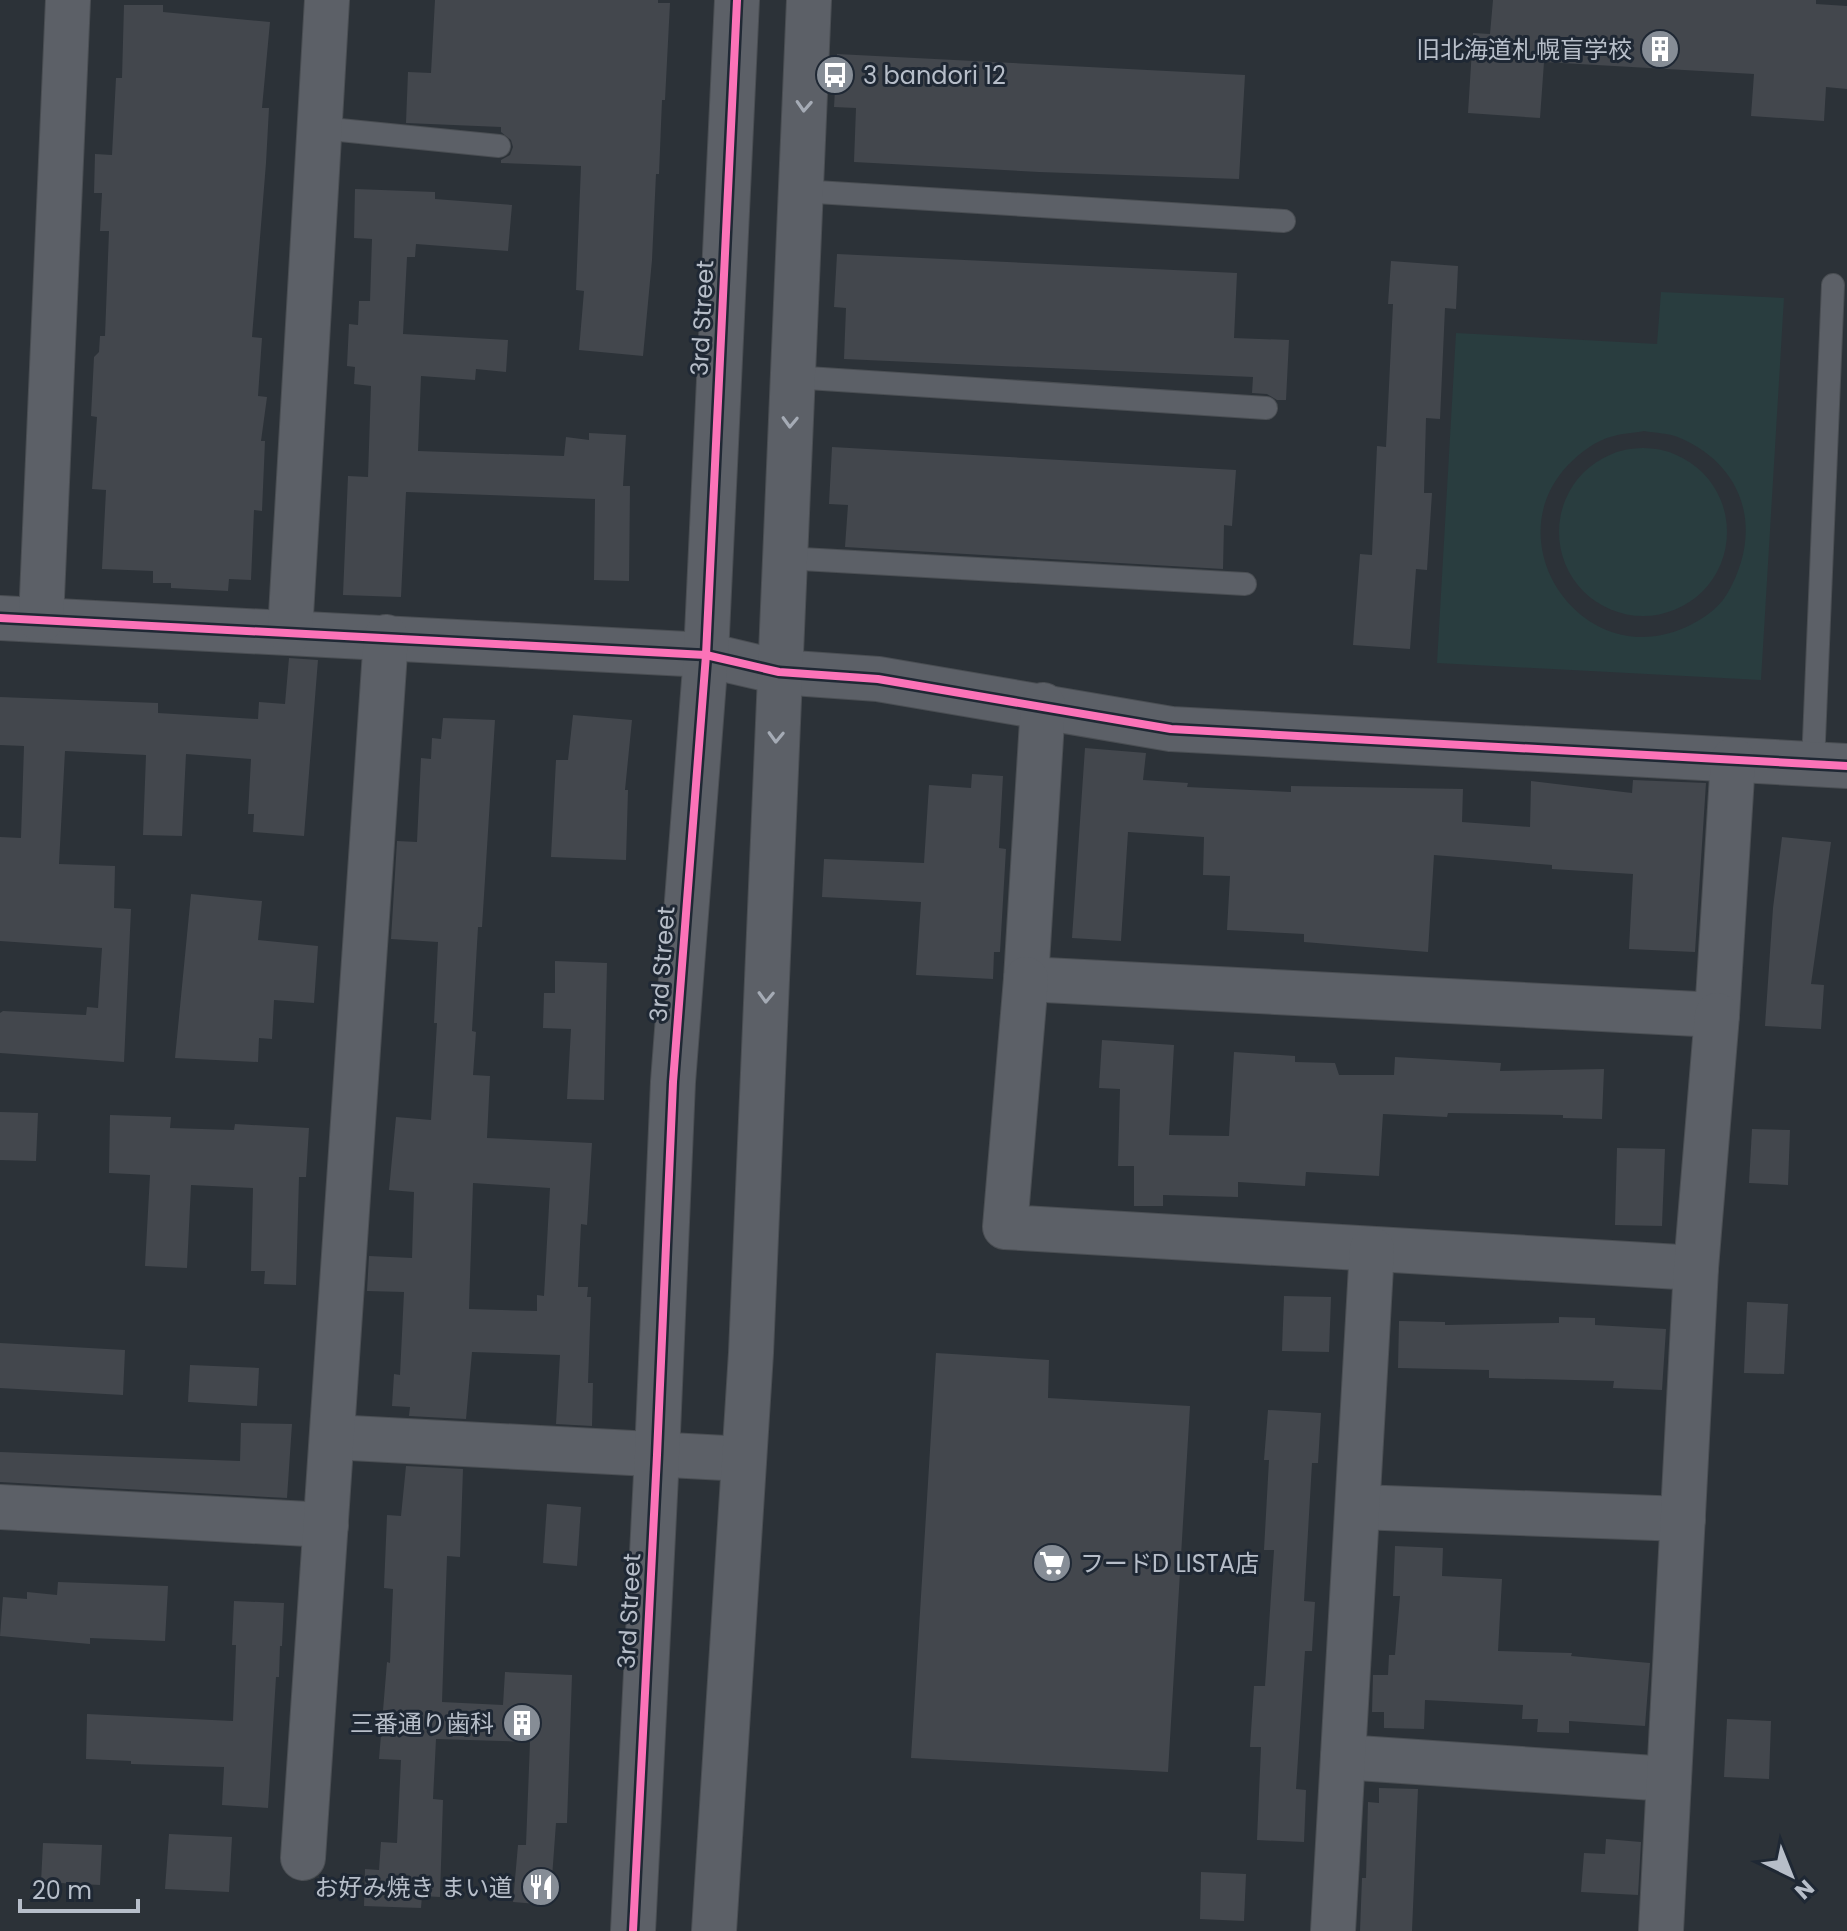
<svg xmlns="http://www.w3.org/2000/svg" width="1847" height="1931" font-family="Poppins,'Noto Sans JP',sans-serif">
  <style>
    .grass { fill: #293d3f; fill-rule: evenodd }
    .building { fill: #43474d; fill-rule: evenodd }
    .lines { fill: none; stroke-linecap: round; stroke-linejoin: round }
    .service-casing { stroke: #4a4e53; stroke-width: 24 }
    .minor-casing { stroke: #4a4e53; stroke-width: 46 }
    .tertiary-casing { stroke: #4a4e53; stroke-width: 46 }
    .service { stroke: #5c6067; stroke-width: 22 }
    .minor { stroke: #5c6067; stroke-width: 44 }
    .tertiary { stroke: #5c6067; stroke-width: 44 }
    .cycleway-casing { stroke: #1f2834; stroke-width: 13 }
    .cycleway { stroke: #fb73b8; stroke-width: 8 }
    .oneway { stroke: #a5abb5 }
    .labels { text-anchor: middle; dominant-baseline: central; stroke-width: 6; stroke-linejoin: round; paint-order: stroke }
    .poi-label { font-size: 24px; fill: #b7bec9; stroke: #1f2834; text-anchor: end }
    .street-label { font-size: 24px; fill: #b7bec9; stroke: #1f2834 }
  </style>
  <rect width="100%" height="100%" fill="#2c3238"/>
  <g class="grass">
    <path d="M1661 292 1784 298 1761 680 1437 663 1456 333 1657 344ZM1644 431C1655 433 1669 433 1680 438 1747 467 1763 533 1727 594 1717 611 1697 623 1679 630 1580 668 1495 542 1568 465 1581 452 1596 440 1614 436 1623 433 1634 433 1644 431Z"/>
    <circle cx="1643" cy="532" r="84"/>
  </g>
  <g class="building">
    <path d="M435 0H658V3H670L665 100H662L659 174H656L652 260 643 356 579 350 584 291 576 290 581 166 501 163V160L510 155 513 147 511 140 501 132V127L406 123 408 72 431 73Z"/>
    <path d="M1493 0H1816V4L1847 6V89L1826 87 1824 121 1751 116 1754 74 1544 62 1540 118 1468 113 1473 33 1490 34Z"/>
    <path d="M124 5H163V12L270 22 262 108H269L266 163 252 337 262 338 258 396 267 397 261 441H265L262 511 254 510 251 580 229 579 228 591 171 588V583H153V571L102 569 106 490 92 489 97 417 91 416 94 357 99 352 100 336H105L109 231H100L102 193H94L95 154 112 155 116 78H122Z"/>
    <path d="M837 54 1245 75 1239 179 1039 172 854 162 856 108 834 107Z"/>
    <path d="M355 189 435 192V199L512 205 508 251 416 244 415 257H407L403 334 508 340 506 372 476 369 475 380 421 376 418 451 564 456 566 437 589 440V433L626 435 623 486H630L629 581 594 580 595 499 406 492 401 597 343 595 348 476 368 477 371 386 354 384 355 367 347 366 349 324 358 325 359 301H370L372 239 354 238Z"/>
    <path d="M837 254 1237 273 1234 338 1289 340 1286 400H1277L1267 394 1252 393 1253 377 844 359 846 308 834 307Z"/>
    <path d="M1391 261 1458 266 1456 309 1445 308 1440 419 1426 418 1424 493H1432L1427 570 1416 569 1410 649 1353 645 1360 554 1372 555 1377 446 1386 447 1393 304H1388Z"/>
    <path d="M832 447 1236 470 1232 526 1224 525 1223 569 845 547 848 505 829 504Z"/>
    <path d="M289 658 318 660 304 836 253 832 254 814H248L251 759 186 754 182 836 143 835 146 755 65 751 59 864 115 866 114 908 131 909 124 1062 0 1053V1013L3 1011 86 1015 87 1007 98 1008 102 948 0 941V837L21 838 24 746 0 745V697L158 703V713L258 719 259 702 285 704Z"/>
    <path d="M573 715 632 720 625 790H628L626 860 551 857 556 760H568Z"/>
    <path d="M443 718 495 720 482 927H478L472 1031 476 1032 473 1075 490 1076 487 1138 592 1143 587 1225 581 1224 578 1287H588L587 1297H591L588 1383H593L592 1426 556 1424 560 1355 472 1352 466 1419 409 1416 410 1407 392 1406 394 1374 400 1375 404 1292 367 1291 369 1256 412 1258 414 1192 389 1190 396 1117 431 1120 437 1023H434L438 942 391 939 397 841 417 842 421 758 431 759 432 738 441 739ZM473 1183 550 1188 544 1296 537 1295V1311L469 1309Z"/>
    <path d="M1085 748 1146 753 1143 780 1188 783 1187 787 1291 792V786L1463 789 1462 822 1530 827 1531 781 1632 793 1633 780 1706 783 1695 952 1629 949 1633 874 1552 869V865L1434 855 1428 952 1304 942V934L1227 930 1230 876 1203 875 1204 837 1128 832 1121 941 1072 938Z"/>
    <path d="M972 774 1003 776 999 848 1006 849 1000 952H994L993 979 916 975 921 902 822 897 824 859 924 863 929 785 971 788Z"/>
    <path d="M1782 837 1831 842 1811 984 1824 985 1821 1029 1765 1026 1773 908Z"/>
    <path d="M191 894 262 901 258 940 318 946 314 1003 274 1000 272 1039 259 1038 258 1062 175 1058Z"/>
    <path d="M555 961 607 963 604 1100 567 1099 571 1029 543 1028 544 993H555Z"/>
    <path d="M1102 1040 1174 1045 1169 1135 1229 1136 1234 1052 1295 1056V1062L1335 1063 1339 1075H1394L1395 1057 1501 1063 1500 1071 1604 1069 1602 1119 1563 1118V1115L1448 1113 1447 1117 1383 1114 1379 1176 1306 1172 1305 1186 1238 1182V1197L1163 1195V1206H1134V1166H1118L1120 1089 1099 1088Z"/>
    <path d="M0 1112 38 1113 36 1161 0 1160Z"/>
    <path d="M110 1115 171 1117 170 1128 234 1130 235 1124 309 1128 306 1177H299L296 1285 264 1284 265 1271H251L253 1188 191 1185 187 1268 145 1266 150 1175 109 1173Z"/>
    <path d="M1752 1129 1790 1130 1788 1185 1749 1183Z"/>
    <path d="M1617 1148 1665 1149 1662 1226 1615 1225Z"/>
    <path d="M1284 1296 1331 1297 1329 1352 1282 1351Z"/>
    <path d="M1747 1302 1788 1304 1784 1374 1744 1373Z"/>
    <path d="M1559 1317 1595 1318V1325L1666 1329 1662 1390 1613 1388 1614 1381 1489 1378V1370L1398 1368 1399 1321 1445 1322V1325L1559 1323Z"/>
    <path d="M0 1343 125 1350 123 1395 0 1388Z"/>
    <path d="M936 1353 1049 1360 1048 1398 1190 1406 1168 1772 911 1758Z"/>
    <path d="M190 1365 259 1368 257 1406 188 1402Z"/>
    <path d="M1268 1410 1321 1413 1318 1463H1312L1304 1601 1315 1602 1312 1651H1305L1296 1789 1306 1790 1304 1842 1257 1840 1261 1747H1250L1254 1686H1265L1274 1550H1264L1269 1460H1264Z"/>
    <path d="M241 1423 292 1424 287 1498 0 1482V1452L240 1461Z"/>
    <path d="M406 1466 463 1469 460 1557 447 1556 442 1702 503 1705 505 1672 572 1675 567 1823H556L550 1905 513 1902 518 1845H526L530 1742 436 1739 433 1799 443 1800 440 1897 422 1896 421 1908 364 1906 365 1869 379 1870 381 1842 397 1843 401 1760 379 1759 387 1662 390 1663 393 1589 384 1588 387 1515 401 1516Z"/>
    <path d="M547 1504 581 1507 577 1566 543 1563Z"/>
    <path d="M1395 1546 1443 1548 1442 1576 1502 1579 1498 1651 1572 1653 1571 1656 1650 1663 1645 1726 1569 1721V1733L1537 1732 1538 1719H1522L1523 1705 1425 1700 1424 1729 1384 1728V1712H1372L1373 1675H1388L1389 1655H1395L1400 1596H1393Z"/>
    <path d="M58 1582 168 1586 165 1641 90 1638V1644L0 1636 3 1597 27 1599V1592L57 1595Z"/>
    <path d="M234 1601 284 1603 282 1646H280L279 1677H276L268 1808 222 1805 224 1767 131 1764V1761L86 1759 87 1714 233 1721 236 1645H232Z"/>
    <path d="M1727 1719 1771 1721 1769 1779 1724 1777Z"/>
    <path d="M1379 1788 1418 1789 1412 1931H1360L1362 1878H1366L1368 1802 1379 1803Z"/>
    <path d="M169 1834 232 1837 229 1892 165 1889Z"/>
    <path d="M1606 1839 1641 1842 1638 1895 1581 1892 1584 1853 1605 1854Z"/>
    <path d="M43 1843 102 1845 100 1885 41 1882Z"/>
    <path d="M1201 1872 1246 1874 1244 1921 1200 1919Z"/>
  </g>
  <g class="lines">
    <g class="service-casing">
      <g id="service">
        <path d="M320 128 499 146"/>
        <path d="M800 191 1284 221"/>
        <path d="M792 377 1266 408"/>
        <path d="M784 558 1245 584"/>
        <path d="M1813 764 1833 285"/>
      </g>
    </g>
    <g class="minor-casing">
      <g id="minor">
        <path d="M0 618 706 655 779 672 878 679 1171 729 1847 766"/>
        <path d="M41 620 68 0"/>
        <path d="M290 632 327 0"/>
        <path d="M1043 705 1026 979 1717 1015 1733 760"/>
        <path d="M1026 979 1005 1227 1696 1268"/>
        <path d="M332 1437 744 1459"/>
        <path d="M0 1507 326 1525"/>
        <path d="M1358 1507 1683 1519"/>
        <path d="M1343 1757 1669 1779"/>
        <path d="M303 1858 386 637"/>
        <path d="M1333 1931 1372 1249"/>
        <path d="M1661 1931 1696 1268 1717 1015"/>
      </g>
    </g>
    <g class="tertiary-casing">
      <g id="tertiary">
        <path d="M633 1931 657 1455 673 1082 706 655 737 0"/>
        <path d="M714 1931 751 1353 809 0"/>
      </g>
    </g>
    <use href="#service" class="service"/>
    <use href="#minor" class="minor"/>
    <use href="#tertiary" class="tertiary"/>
    <g class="cycleway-casing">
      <g id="cycleway">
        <path d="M0 618 706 655 779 672 878 679 1171 729 1847 766"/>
        <path d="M633 1931 657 1455 673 1082 706 655 737 0"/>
      </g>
    </g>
    <use href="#cycleway" class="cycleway"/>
  </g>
  <defs><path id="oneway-chevron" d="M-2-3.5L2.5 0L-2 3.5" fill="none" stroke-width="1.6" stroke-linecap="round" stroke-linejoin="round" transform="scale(2)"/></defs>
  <g class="oneway">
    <use href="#oneway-chevron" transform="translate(804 106) rotate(93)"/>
    <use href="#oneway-chevron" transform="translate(790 422) rotate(92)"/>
    <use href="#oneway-chevron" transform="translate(776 737) rotate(92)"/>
    <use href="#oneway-chevron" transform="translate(766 997) rotate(92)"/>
  </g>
  <defs>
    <g id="building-disc" transform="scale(2)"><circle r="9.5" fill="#868d96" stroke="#1f2834"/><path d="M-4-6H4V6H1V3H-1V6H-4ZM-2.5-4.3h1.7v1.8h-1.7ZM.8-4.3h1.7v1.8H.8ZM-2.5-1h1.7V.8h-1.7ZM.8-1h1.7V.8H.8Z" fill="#fff"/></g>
    <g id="bus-disc" transform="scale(2)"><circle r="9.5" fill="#868d96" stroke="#1f2834"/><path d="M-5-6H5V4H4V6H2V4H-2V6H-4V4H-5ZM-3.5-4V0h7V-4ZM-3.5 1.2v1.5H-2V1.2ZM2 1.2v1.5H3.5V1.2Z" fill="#fff"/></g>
    <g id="supermarket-disc" transform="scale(2)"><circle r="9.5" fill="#868d96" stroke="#1f2834"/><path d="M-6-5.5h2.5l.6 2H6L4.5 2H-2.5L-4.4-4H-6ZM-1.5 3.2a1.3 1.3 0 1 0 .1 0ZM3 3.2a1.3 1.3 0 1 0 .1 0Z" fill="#fff"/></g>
    <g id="restaurant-disc" transform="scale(2)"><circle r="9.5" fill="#868d96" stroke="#1f2834"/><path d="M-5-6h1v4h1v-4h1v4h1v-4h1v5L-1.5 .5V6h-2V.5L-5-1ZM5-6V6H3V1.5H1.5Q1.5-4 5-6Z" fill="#fff"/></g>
  </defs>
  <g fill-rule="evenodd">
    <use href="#building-disc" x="1660" y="49"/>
    <use href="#bus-disc" x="835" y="75"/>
    <use href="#supermarket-disc" x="1052" y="1563"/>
    <use href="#building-disc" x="522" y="1723"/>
    <use href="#restaurant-disc" x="541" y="1887"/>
  </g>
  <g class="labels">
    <g class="poi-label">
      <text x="1632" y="49">旧北海道札幌盲学校</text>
      <text x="863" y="75" text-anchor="start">3 bandori 12</text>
      <text x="1080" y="1563" text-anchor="start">フードD LISTA店</text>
      <text x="494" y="1723">三番通り歯科</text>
      <text x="513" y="1887">お好み焼き まい道</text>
    </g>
    <g class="street-label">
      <text transform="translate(702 318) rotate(-87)">3rd Street</text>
      <text transform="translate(662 964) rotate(-86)">3rd Street</text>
      <text transform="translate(629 1611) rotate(-87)">3rd Street</text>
    </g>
  </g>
  <g transform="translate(1791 1875) rotate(137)" stroke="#1f2834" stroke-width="6" paint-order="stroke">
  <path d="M0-6L14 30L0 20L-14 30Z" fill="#b7bec9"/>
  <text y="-12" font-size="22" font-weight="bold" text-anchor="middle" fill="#b7bec9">N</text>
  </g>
  <path d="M20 1899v12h118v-12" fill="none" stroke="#b7bec9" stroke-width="4"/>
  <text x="32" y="1899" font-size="24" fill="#b7bec9" stroke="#1f2834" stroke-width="6" paint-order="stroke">20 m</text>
</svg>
